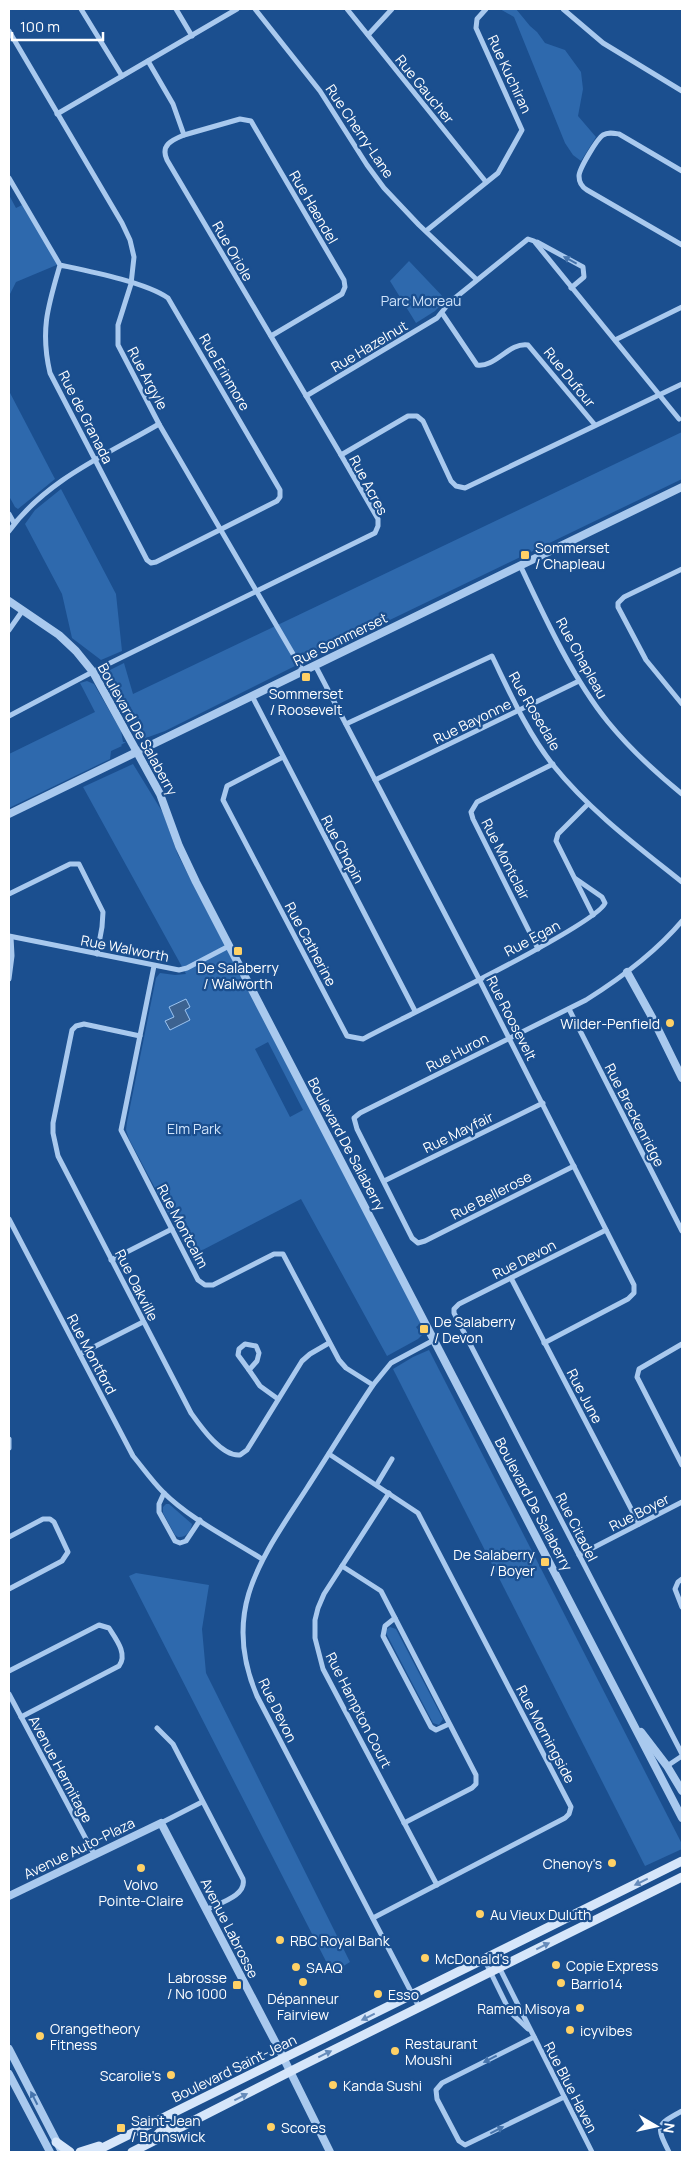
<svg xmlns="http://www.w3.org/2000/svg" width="691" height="2161" font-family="Manrope,sans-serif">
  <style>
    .green { fill: #2e69ad; fill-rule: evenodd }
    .water { fill: #3c6290; stroke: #9cc4f0 }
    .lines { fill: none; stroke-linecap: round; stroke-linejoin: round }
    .minor { stroke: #a9c9ee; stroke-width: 5 }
    .tertiary { stroke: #a9c9ee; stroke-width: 8 }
    .secondary { stroke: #d6e6fa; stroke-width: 9 }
    .oneway { fill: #4674ac }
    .oneway2 { fill: #668bba }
    .poi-dot { fill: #ffd166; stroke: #1b4f8f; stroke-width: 2 }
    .labels { text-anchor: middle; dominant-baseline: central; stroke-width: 4.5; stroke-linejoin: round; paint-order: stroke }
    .street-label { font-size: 14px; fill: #fff; stroke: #1b4f8f }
    .park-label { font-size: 14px; fill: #cfe3fa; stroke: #1b4f8f }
    .poi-label { font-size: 14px; fill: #fff; stroke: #1b4f8f; text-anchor: start }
  </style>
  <rect width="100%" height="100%" fill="#1b4f8f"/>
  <g class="green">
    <path d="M500 9H516L530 26 537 32 545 43 565 50 581 72 583 89 578 116 596 137 581 161 573 155 565 143 514 17Z"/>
    <path d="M9 195 16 208 22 205 59 264 16 282 10 294 9 318Z"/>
    <path d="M409 261 446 300 435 311 416 323 390 281Z"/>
    <path d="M9 391 55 479 18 509 15 507 9 496Z"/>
    <path d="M682 432V479L311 658 165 731 143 739H140L106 677 108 671 124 663 133 694Z"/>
    <path d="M61 489 116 594 122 651 101 660 72 638 62 594 25 524 35 510Z"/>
    <path d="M87 681 94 684 121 731 123 742H126L121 745 122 746 111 751 110 759 9 808V754L95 712 80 683Z"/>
    <path d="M133 764 163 813 178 855 421 1323 416 1327 422 1335 418 1339 387 1356 301 1199 191 1256 129 1139 126 1130 127 1122 156 978 160 973 175 975 186 974 83 787ZM268 1042 303 1110 290 1117 255 1049Z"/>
    <path d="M429 1350 682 1844V1849L645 1866 393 1369 413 1357Z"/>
    <path d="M166 1504H169L192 1524C191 1531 186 1538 178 1537L175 1535 163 1513V1507Z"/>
    <path d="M136 1573 209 1585 202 1629 206 1673 350 1962 332 1973 129 1576Z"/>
    <path d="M390 1627 396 1629 443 1719 439 1725 433 1723 386 1633V1630Z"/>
  </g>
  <path class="water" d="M186 999 190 1007 185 1010 190 1020 170 1030 165 1021 174 1017 169 1007Z"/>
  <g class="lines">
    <g class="minor">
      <path d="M81 9 122 76"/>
      <path d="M176 9 192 36"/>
      <path d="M255 9 320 91 367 165 384 188 419 225 476 279"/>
      <path d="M347 9 486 182"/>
      <path d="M563 9 603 43 682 91"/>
      <path d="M9 31 122 223 130 240 134 257 131 284 118 325V345L159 424 303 671"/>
      <path d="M368 35 392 9"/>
      <path d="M148 61 173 104 184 135C172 140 160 145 167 160L341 455"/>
      <path d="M57 114 237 9"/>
      <path d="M184 135 240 119 251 121 344 280 345 287 342 294 271 336"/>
      <path d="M682 171 619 134C613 133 608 132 603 135 597 139 579 169 579 176 579 182 582 187 587 190L682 245"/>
      <path d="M9 178 60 265C48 306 40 330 50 373L147 560 151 563 156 562 277 501 280 497V490L168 298C145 282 88 271 60 265"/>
      <path d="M426 231 498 173 522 130 476 28 477 19 486 9"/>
      <path d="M537 242 583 267 584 277 571 288"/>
      <path d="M442 313 477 365C495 368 509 342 528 345L595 425"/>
      <path d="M615 340 682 307"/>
      <path d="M306 396 437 318 450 302 528 239 534 241 679 419"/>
      <path d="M9 514 14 523"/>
      <path d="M9 531C46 480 106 455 159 424"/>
      <path d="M520 565C544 616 573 679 608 722 630 749 655 772 682 794"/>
      <path d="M682 569 624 597 618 603V607L646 660 682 704"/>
      <path d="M9 630 23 610"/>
      <path d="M315 665 479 979 634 1285V1293L628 1299 544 1343"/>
      <path d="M252 696 415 1011"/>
      <path d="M9 716 102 667 375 533 378 526V519L341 455 408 416H417L423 421 451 481 456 486 465 488 682 384"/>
      <path d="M346 724 492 656C510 693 527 732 553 765 590 811 637 846 682 882"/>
      <path d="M283 757 227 786 223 800 347 1036 363 1039C396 1021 597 925 605 903L602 897 576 879"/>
      <path d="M375 780 579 681"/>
      <path d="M588 804 558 834 556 841 593 915"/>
      <path d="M9 894 70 864H79L103 912 102 927 97 954"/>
      <path d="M9 936 179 970 187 968 229 946"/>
      <path d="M538 949 473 819 471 812 477 802 553 764"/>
      <path d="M154 966 121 1130 198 1280 205 1285H213L274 1254H283L339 1360 346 1368 373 1385"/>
      <path d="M9 979 12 956 11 937"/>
      <path d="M569 1009 682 1231"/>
      <path d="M140 1036 84 1024 76 1026 72 1030 53 1123V1133L58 1156 191 1413C201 1427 222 1457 240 1455L247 1450 302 1361 310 1354 329 1343"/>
      <path d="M574 1166 425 1241 418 1243 412 1238 357 1129 354 1118 360 1113 586 1000C621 978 655 953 682 921"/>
      <path d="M384 1181 543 1103"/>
      <path d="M9 1219 133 1456C143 1468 152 1481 163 1492 190 1519 229 1538 262 1559"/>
      <path d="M606 1230 459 1304 454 1309V1313L682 1754"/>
      <path d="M111 1260 172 1229"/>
      <path d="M511 1278 639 1524"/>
      <path d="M245 1344 256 1346 259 1353 257 1361 249 1370 238 1355 239 1349Z"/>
      <path d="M682 1344 639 1369 637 1377 682 1465"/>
      <path d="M80 1354 143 1322"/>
      <path d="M249 1370 260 1386 278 1399"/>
      <path d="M9 1439V1448"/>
      <path d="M329 1454 418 1513 571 1807 569 1814 565 1818 373 1918"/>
      <path d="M377 1484 392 1459"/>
      <path d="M164 1493 159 1504V1512L175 1541 180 1543 186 1541 200 1520"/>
      <path d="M389 1493 324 1594 318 1608 315 1620V1638L323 1669 437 1885"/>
      <path d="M9 1537 43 1519H50L54 1522 68 1552 62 1561 9 1589"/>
      <path d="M579 1555 682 1502"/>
      <path d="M342 1566 381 1591 476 1775V1784L472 1788 404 1823"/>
      <path d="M682 1579 678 1582 675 1589 682 1607"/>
      <path d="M395 1618 385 1626 383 1636 431 1727 436 1730 449 1724"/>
      <path d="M9 1671 99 1625 109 1628C116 1639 128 1654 119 1666L21 1717"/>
      <path d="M9 1694 94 1854"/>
      <path d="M157 1728 173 1744 243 1879C247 1896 219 1903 206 1910"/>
      <path d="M667 1766 682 1756"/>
      <path d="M161 1823 202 1802"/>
      <path d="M493 1955 592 2152"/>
      <path d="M484 1959 510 2012 528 2029"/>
      <path d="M419 2007 257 1696C220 1610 262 1558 307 1488 329 1454 350 1419 373 1385L391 1363 434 1340"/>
      <path d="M534 2037 442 2083 436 2090 437 2099 459 2141 465 2145 564 2097"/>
      <path d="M669 2152C656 2126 656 2125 682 2111"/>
    </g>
    <g class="tertiary">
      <path d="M9 601 59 635 76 651 93 672 160 794 179 846 196 882 682 1818"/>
      <path d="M9 814 682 487"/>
      <path d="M627 972 653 1019 682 1078"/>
      <path d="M641 1732 667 1766 682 1791"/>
      <path d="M9 1896 161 1823 281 2053 330 2152"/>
      <path d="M9 2049 62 2152"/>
      <path d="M9 2074 50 2152"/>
    </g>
    <g class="secondary">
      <path d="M152 2140 172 2120V2114"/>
      <path d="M56 2142 70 2152"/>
      <path d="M80 2152 99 2146"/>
      <path d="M94 2152 682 1861"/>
      <path d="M132 2152 301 2066 682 1877"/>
    </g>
  </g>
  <defs><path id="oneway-solid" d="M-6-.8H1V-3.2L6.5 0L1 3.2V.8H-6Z" transform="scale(1.25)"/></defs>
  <g class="oneway">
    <use href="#oneway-solid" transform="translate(570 260) rotate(-152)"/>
    <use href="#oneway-solid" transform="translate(490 2059) rotate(153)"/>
    <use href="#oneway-solid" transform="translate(34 2098) rotate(-117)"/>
    <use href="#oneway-solid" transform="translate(497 2130) rotate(-27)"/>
  </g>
  <g class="oneway2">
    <use href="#oneway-solid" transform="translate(641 1882) rotate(154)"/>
    <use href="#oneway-solid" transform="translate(543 1946) rotate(-26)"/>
    <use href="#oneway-solid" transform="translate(368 2017) rotate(154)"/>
    <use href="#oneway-solid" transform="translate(325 2054) rotate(-26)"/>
    <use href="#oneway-solid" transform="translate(241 2097) rotate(-27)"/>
  </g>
  <g class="poi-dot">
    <rect x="520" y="550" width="10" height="10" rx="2.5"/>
    <rect x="301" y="672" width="10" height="10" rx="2.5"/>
    <rect x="233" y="946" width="10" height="10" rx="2.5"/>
    <circle cx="670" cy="1023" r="5"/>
    <rect x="419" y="1324" width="10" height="10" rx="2.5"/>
    <rect x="540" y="1557" width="10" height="10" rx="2.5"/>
    <circle cx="612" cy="1863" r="5"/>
    <circle cx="141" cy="1868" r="5"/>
    <circle cx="480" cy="1914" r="5"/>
    <circle cx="280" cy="1940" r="5"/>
    <circle cx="425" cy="1958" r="5"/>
    <circle cx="556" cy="1965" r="5"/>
    <circle cx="296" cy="1967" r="5"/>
    <circle cx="303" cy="1982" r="5"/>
    <circle cx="561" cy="1983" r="5"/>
    <rect x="232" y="1980" width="10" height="10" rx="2.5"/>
    <circle cx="378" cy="1994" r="5"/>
    <circle cx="580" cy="2008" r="5"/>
    <circle cx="570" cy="2030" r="5"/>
    <circle cx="40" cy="2036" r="5"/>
    <circle cx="395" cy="2051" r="5"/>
    <circle cx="171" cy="2075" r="5"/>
    <circle cx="333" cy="2085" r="5"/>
    <circle cx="271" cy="2127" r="5"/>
    <rect x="116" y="2123" width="10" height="10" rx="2.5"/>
  </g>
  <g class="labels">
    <g class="street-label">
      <text transform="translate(510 74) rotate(65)">Rue Kuchiran</text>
      <text transform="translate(425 89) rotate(51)">Rue Gaucher</text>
      <text transform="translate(360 131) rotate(56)">Rue Cherry-Lane</text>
      <text transform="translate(314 207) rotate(60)">Rue Haendel</text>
      <text transform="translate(233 251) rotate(60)">Rue Oriole</text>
      <text transform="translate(369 346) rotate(-31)">Rue Hazelnut</text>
      <text transform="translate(225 372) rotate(60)">Rue Erinmore</text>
      <text transform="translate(570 377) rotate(51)">Rue Dufour</text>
      <text transform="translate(148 378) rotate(62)">Rue Argyle</text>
      <text transform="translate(86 417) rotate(63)">Rue de Granada</text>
      <text transform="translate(369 485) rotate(62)">Rue Acres</text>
      <text transform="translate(340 639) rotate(-26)">Rue Sommerset</text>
      <text transform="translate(582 658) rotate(61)">Rue Chapleau</text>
      <text transform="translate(535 711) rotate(60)">Rue Rosedale</text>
      <text transform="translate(472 721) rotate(-26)">Rue Bayonne</text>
      <text transform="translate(138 729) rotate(61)">Boulevard De Salaberry</text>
      <text transform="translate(343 849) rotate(62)">Rue Chopin</text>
      <text transform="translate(506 859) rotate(63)">Rue Montclair</text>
      <text transform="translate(532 938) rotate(-28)">Rue Egan</text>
      <text transform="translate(311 944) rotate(62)">Rue Catherine</text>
      <text transform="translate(125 948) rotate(11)">Rue Walworth</text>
      <text transform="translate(512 1018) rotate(63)">Rue Roosevelt</text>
      <text transform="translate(457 1052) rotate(-27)">Rue Huron</text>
      <text transform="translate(635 1115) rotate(63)">Rue Breckenridge</text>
      <text transform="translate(458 1132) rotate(-26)">Rue Mayfair</text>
      <text transform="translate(347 1144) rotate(62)">Boulevard De Salaberry</text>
      <text transform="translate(491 1195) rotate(-27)">Rue Bellerose</text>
      <text transform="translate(183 1226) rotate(62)">Rue Montcalm</text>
      <text transform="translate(524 1259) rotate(-27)">Rue Devon</text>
      <text transform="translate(137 1285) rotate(63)">Rue Oakville</text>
      <text transform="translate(92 1354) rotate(62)">Rue Montford</text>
      <text transform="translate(585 1396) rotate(62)">Rue June</text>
      <text transform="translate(534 1504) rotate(62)">Boulevard De Salaberry</text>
      <text transform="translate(639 1512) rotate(-27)">Rue Boyer</text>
      <text transform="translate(577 1527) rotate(63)">Rue Citadel</text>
      <text transform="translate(278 1710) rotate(64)">Rue Devon</text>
      <text transform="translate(359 1710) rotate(63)">Rue Hampton Court</text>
      <text transform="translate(546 1734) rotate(62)">Rue Morningside</text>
      <text transform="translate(61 1769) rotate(62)">Avenue Hermitage</text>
      <text transform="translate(79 1848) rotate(-26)">Avenue Auto-Plaza</text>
      <text transform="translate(230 1928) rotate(63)">Avenue Labrosse</text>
      <text transform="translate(234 2068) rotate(-26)">Boulevard Saint-Jean</text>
      <text transform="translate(571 2087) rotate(63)">Rue Blue Haven</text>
    </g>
    <g class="park-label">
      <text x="421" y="300">Parc Moreau</text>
      <text x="194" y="1128">Elm Park</text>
    </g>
    <g class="poi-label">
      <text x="535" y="547">Sommerset<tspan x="535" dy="16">/ Chapleau</tspan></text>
      <text x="306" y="693" text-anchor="middle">Sommerset<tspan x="306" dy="16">/ Roosevelt</tspan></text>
      <text x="238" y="967" text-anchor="middle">De Salaberry<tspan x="238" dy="16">/ Walworth</tspan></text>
      <text x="660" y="1023" text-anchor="end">Wilder-Penfield</text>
      <text x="434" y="1321">De Salaberry<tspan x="434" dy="16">/ Devon</tspan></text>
      <text x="535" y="1554" text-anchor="end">De Salaberry<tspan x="535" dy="16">/ Boyer</tspan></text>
      <text x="602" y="1863" text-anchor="end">Chenoy's</text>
      <text x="141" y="1884" text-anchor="middle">Volvo<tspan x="141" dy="16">Pointe-Claire</tspan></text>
      <text x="490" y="1914">Au Vieux Duluth</text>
      <text x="290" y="1940">RBC Royal Bank</text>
      <text x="435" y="1958">McDonald's</text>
      <text x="566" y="1965">Copie Express</text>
      <text x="306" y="1967">SAAQ</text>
      <text x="227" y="1977" text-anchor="end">Labrosse<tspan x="227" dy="16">/ No 1000</tspan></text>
      <text x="571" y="1983">Barrio14</text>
      <text x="388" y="1994">Esso</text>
      <text x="303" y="1998" text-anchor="middle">Dépanneur<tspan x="303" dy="16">Fairview</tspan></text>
      <text x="570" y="2008" text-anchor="end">Ramen Misoya</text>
      <text x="50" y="2028">Orangetheory<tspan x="50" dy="16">Fitness</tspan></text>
      <text x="580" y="2030">icyvibes</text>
      <text x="405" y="2043">Restaurant<tspan x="405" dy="16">Moushi</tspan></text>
      <text x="161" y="2075" text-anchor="end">Scarolie's</text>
      <text x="343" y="2085">Kanda Sushi</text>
      <text x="131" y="2120">Saint-Jean<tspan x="131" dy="16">/ Brunswick</tspan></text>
      <text x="281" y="2127">Scores</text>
    </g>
  </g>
  <rect width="691" height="2161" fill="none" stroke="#ffffff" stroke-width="20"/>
  <g transform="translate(656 2126) rotate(99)" stroke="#1b4f8f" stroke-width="4" paint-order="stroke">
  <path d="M0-4L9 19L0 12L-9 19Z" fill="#ffffff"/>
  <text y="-8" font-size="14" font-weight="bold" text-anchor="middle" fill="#ffffff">N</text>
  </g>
  <path d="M12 32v8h91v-8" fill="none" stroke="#ffffff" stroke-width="2.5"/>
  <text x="20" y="32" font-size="15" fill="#ffffff" stroke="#1b4f8f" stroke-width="4" paint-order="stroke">100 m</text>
</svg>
